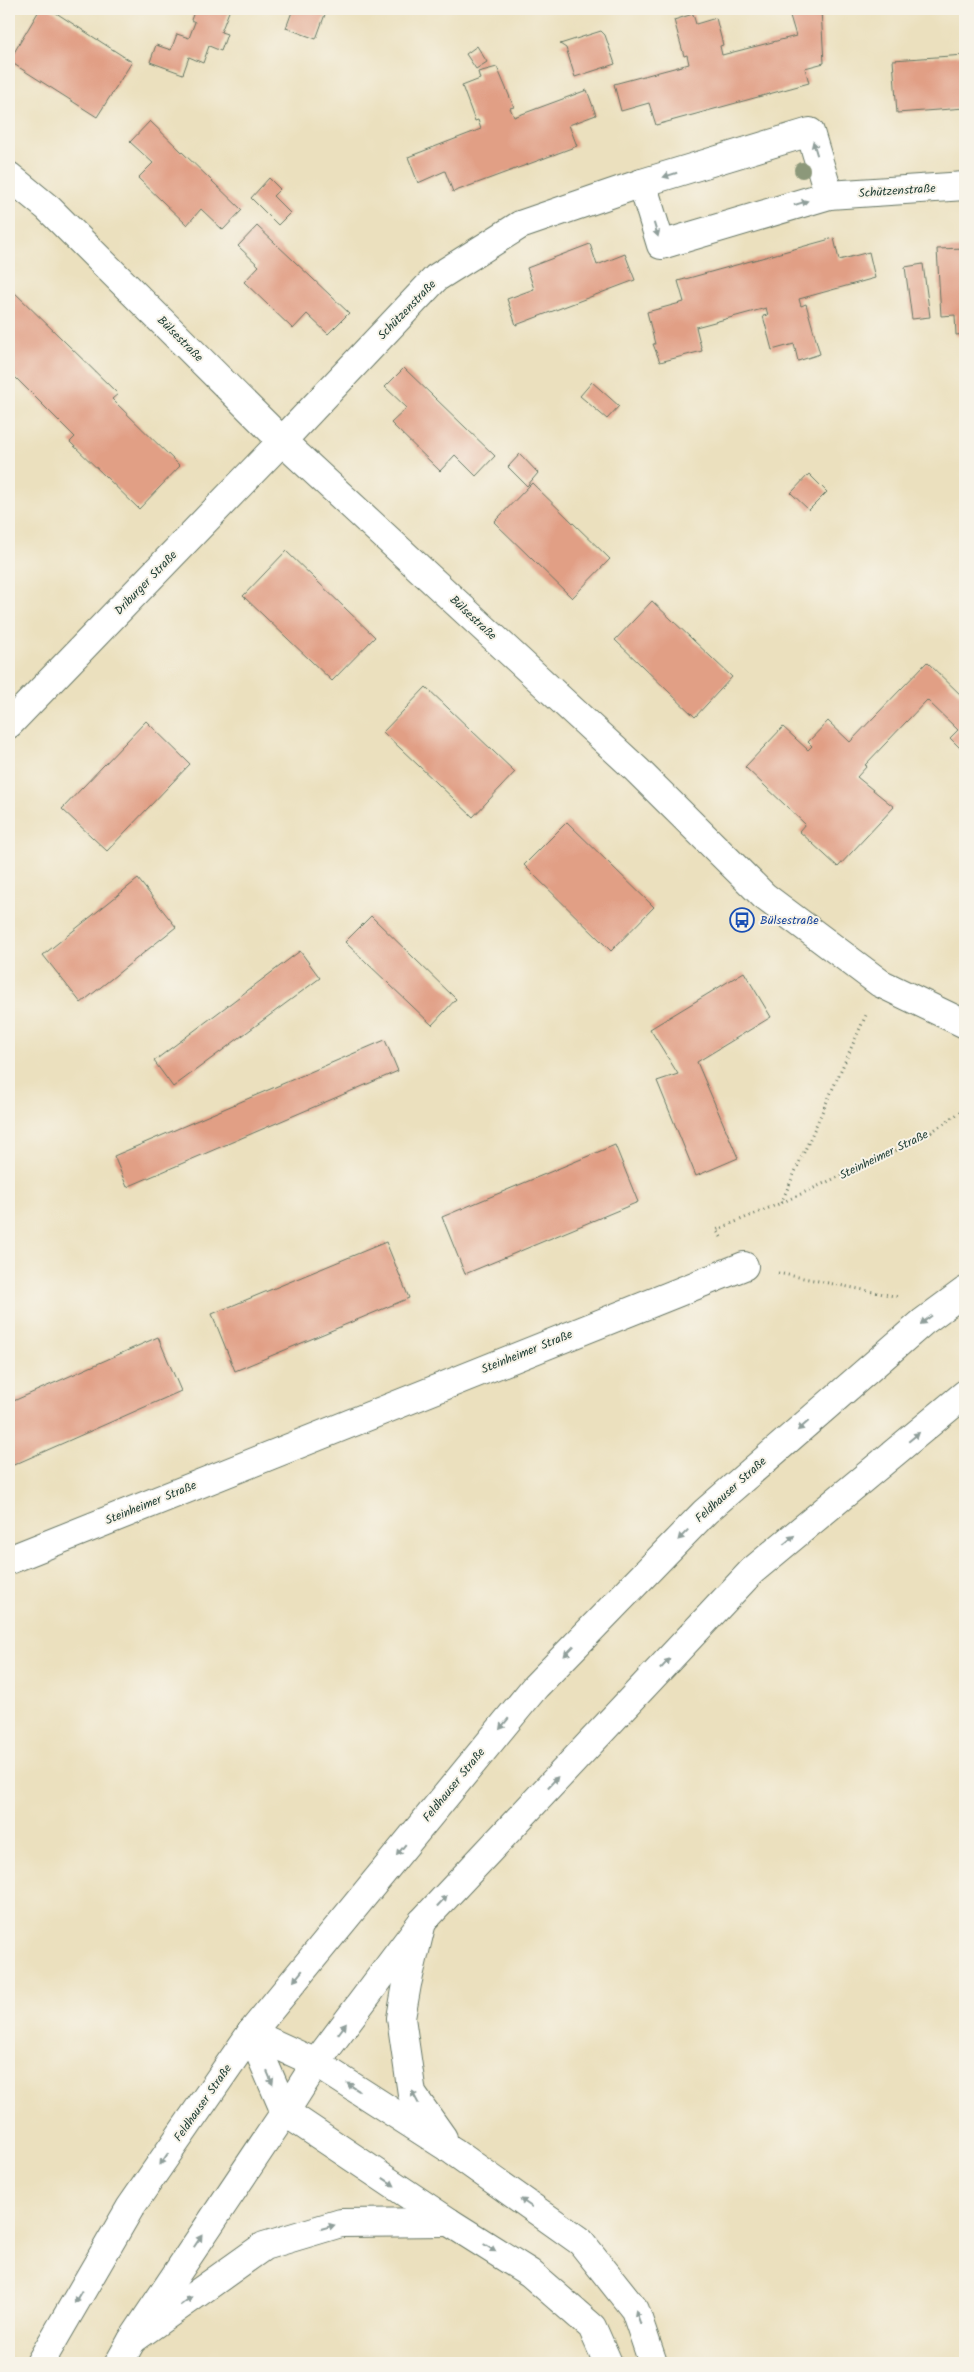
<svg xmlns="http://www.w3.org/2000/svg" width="974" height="2372" font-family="Kalam,sans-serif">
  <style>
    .building { fill: #e19f85 }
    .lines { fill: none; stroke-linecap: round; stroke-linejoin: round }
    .minor-casing { stroke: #667664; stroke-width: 30 }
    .tertiary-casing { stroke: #667664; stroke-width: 30 }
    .secondary-casing { stroke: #667664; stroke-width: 30 }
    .motorway-casing { stroke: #667664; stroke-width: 30 }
    .path { stroke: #667664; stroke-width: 3; stroke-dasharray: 1 4; stroke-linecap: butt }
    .minor { stroke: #fff; stroke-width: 28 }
    .tertiary { stroke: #fff; stroke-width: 28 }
    .secondary { stroke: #fff; stroke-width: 28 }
    .motorway { stroke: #fff; stroke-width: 28 }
    .tree { fill: #8c987a }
    .oneway { fill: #8f9e9a }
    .labels { text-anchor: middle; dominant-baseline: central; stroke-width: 4; stroke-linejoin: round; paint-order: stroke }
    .street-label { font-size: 12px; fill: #1f3d34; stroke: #f7f3e8 }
    .transit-label { font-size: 12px; fill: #164399; stroke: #f7f3e8; text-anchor: start }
  </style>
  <rect width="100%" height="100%" fill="#f7f3e8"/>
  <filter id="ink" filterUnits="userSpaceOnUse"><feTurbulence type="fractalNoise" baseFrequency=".02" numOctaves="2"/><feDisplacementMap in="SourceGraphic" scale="10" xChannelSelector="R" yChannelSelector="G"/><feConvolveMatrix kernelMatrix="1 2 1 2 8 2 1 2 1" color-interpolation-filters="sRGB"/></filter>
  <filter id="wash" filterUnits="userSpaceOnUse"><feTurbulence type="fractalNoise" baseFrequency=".0096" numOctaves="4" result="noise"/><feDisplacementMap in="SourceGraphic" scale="20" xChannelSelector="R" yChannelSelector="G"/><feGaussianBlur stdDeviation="1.12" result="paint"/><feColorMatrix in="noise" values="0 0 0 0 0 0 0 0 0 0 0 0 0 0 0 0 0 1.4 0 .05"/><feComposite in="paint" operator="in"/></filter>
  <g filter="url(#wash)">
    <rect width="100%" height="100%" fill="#ebe0be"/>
    <g id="blocks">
      <g class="building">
        <path d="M40 9H50L132 62 97 117 9 61Z"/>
        <path d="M195 9H230L221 32 227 34 221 51 209 46 203 63 189 57 183 74 150 62 156 45 171 50 177 34 189 38 195 22 191 20Z"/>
        <path d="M293 9H327L316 39 286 28Z"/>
        <path d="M788 9H821L824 63 805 68 809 83 656 125 649 103 621 111 614 84 689 64 687 55 684 56 674 20 693 14 696 24 716 18 723 45 720 46 722 55 796 36Z"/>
        <path d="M601 31 605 35 615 64 575 77 566 48 560 44Z"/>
        <path d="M477 46 487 62 476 69 466 54Z"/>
        <path d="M965 55V108L897 113 893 60Z"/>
        <path d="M497 67 514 107 510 108 514 117 587 90 596 115 569 125 577 146 545 158 453 192 445 171 418 183 408 157 481 129 478 120 475 121 462 86 480 79 478 72Z"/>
        <path d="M150 121 242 210 223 230 201 209 187 225 138 178 153 163 130 142Z"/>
        <path d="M269 178 280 189 273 196 290 213 278 225 251 198Z"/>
        <path d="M257 226 349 313 328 334 307 314 293 329 244 282 259 266 238 246Z"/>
        <path d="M834 238 839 260 869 252 875 278 799 299 801 306 806 304 820 354 798 361 794 344 772 350 763 316 768 315 766 308 696 327 702 351 660 362 653 344H655L647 312 684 302 678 281Z"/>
        <path d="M590 244 597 265 625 254 635 280 516 325 507 299 534 289 527 268Z"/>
        <path d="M965 248V334L956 335 955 315 941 316 937 249Z"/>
        <path d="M923 264 930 317 912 319 905 267Z"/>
        <path d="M9 287 118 394 112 399 180 466 139 509 70 442 75 437 9 371Z"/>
        <path d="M404 368 495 456 476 476 455 455 440 471 391 423 407 408 385 387Z"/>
        <path d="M592 382 619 406 607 419 580 396Z"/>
        <path d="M520 454 538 473 527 486 508 467Z"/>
        <path d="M809 474 827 492 809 510 791 493Z"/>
        <path d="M532 483 610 559 572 598 494 522Z"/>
        <path d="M286 551 375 637 332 681 243 596Z"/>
        <path d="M652 601 732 677 695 717 615 640Z"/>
        <path d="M927 662 965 699V753L950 738 958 730 927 700 865 765 867 766 857 777 894 807 838 867 799 831 805 824 745 767 783 727 808 750 812 746 808 742 828 721 850 742Z"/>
        <path d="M426 687 515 772 473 817 383 732Z"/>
        <path d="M146 721 190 764 107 851 62 809Z"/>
        <path d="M567 822 654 907 611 951 524 865Z"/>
        <path d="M138 879 176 927 81 1003 43 955Z"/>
        <path d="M371 916 456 999 432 1025 345 942Z"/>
        <path d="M300 951 320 978 173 1087 154 1061Z"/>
        <path d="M744 972 771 1017 697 1062 738 1158 696 1176 657 1081 678 1074 650 1029Z"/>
        <path d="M385 1040 398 1071 127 1187 114 1156Z"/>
        <path d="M615 1145 638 1202 465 1274 442 1217Z"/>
        <path d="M386 1242 409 1298 235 1371 212 1314Z"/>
        <path d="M158 1337 181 1391 9 1467V1403Z"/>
      </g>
    </g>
  </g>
  <g filter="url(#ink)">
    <use href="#blocks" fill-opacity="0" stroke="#667664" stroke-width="1"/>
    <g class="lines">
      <g class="minor-casing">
        <g id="minor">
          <path d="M9 176 48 208 282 441 637 770 764 896 880 983 965 1024"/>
          <path d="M642 183 661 245 829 195 965 186"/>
          <path d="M9 724 282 441 436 278 520 225 642 183 810 132 829 195"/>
          <path d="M9 1560 744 1266"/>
        </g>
      </g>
      <g class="tertiary-casing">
        <g id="tertiary">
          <path d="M251 2033 535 1687 705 1512 923 1322 965 1291"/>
          <path d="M285 2112 316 2063 422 1922 752 1571 965 1394"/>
        </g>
      </g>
      <g class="secondary-casing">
        <g id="secondary">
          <path d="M40 2363 130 2208 251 2033"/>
          <path d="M119 2363 132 2340 285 2112"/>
        </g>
      </g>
      <g class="motorway-casing">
        <g id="motorway">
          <path d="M422 1922 407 1984 401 2018 412 2094 443 2138"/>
          <path d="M251 2033 316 2063 453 2151 581 2242 635 2310 653 2363"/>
          <path d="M251 2033 285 2112 449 2222 530 2273 592 2327 608 2363"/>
          <path d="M132 2340 264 2246 341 2223 449 2222"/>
        </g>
      </g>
      <g class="path">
        <path d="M781 1203 866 1015"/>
        <path d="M721 1237 716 1230 781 1203 921 1139 965 1109"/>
        <path d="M778 1273 899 1297"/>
      </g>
      <use href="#minor" class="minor"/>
      <use href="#tertiary" class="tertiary"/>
      <use href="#secondary" class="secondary"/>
      <use href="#motorway" class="motorway"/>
    </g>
    <circle class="tree" cx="802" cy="170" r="8"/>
    <defs><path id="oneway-solid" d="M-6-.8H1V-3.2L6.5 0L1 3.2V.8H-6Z" transform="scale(1.25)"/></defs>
    <g class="oneway">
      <use href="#oneway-solid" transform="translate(815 148) rotate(-107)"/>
      <use href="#oneway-solid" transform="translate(670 175) rotate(163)"/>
      <use href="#oneway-solid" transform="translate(801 203) rotate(-17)"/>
      <use href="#oneway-solid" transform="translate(656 230) rotate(73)"/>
      <use href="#oneway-solid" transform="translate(926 1320) rotate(143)"/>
      <use href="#oneway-solid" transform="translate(803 1426) rotate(139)"/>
      <use href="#oneway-solid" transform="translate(914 1437) rotate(-40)"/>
      <use href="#oneway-solid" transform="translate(683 1535) rotate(134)"/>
      <use href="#oneway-solid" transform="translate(789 1540) rotate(-40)"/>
      <use href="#oneway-solid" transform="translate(569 1651) rotate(134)"/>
      <use href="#oneway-solid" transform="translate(665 1664) rotate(-47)"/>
      <use href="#oneway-solid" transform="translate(504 1724) rotate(129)"/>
      <use href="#oneway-solid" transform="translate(553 1782) rotate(-47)"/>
      <use href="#oneway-solid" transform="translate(401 1850) rotate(129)"/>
      <use href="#oneway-solid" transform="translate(442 1901) rotate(-47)"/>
      <use href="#oneway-solid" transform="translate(298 1976) rotate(129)"/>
      <use href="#oneway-solid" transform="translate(342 2029) rotate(-53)"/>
      <use href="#oneway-solid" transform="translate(270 2078) rotate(67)"/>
      <use href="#oneway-solid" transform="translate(353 2087) rotate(-147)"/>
      <use href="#oneway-solid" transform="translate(415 2097) rotate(-118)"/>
      <use href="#oneway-solid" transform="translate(164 2159) rotate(125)"/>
      <use href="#oneway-solid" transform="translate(389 2182) rotate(34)"/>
      <use href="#oneway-solid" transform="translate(526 2203) rotate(-145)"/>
      <use href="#oneway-solid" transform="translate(328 2227) rotate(-16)"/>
      <use href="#oneway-solid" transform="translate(198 2241) rotate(-56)"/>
      <use href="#oneway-solid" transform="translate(490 2248) rotate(32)"/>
      <use href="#oneway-solid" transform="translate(78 2297) rotate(120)"/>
      <use href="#oneway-solid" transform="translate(186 2301) rotate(-36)"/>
      <use href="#oneway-solid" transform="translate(638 2317) rotate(-110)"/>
    </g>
  </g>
  <defs>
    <g id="bus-ring" transform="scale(1.25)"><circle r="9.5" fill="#f7f3e8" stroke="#1a4fb4" stroke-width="1.5"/><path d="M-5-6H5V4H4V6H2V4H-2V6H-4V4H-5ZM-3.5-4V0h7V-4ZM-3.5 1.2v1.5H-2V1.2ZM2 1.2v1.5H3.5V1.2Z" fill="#1a4fb4"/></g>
  </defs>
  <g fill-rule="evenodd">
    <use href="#bus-ring" x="742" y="920"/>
  </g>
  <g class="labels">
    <g class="street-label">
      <text transform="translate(897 191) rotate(-4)">Schützenstraße</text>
      <text transform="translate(407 310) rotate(-46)">Schützenstraße</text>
      <text transform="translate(180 339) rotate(45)">Bülsestraße</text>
      <text transform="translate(146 583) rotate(-46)">Driburger Straße</text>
      <text transform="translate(473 618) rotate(43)">Bülsestraße</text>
      <text transform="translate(884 1155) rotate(-26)">Steinheimer Straße</text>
      <text transform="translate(527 1352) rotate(-22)">Steinheimer Straße</text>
      <text transform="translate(731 1490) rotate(-42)">Feldhauser Straße</text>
      <text transform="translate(151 1503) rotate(-22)">Steinheimer Straße</text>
      <text transform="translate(454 1785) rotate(-51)">Feldhauser Straße</text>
      <text transform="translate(203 2103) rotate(-55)">Feldhauser Straße</text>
    </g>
    <g class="transit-label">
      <text x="760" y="920">Bülsestraße</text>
    </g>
  </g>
  <rect width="974" height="2372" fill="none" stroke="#f7f3e8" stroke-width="30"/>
</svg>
